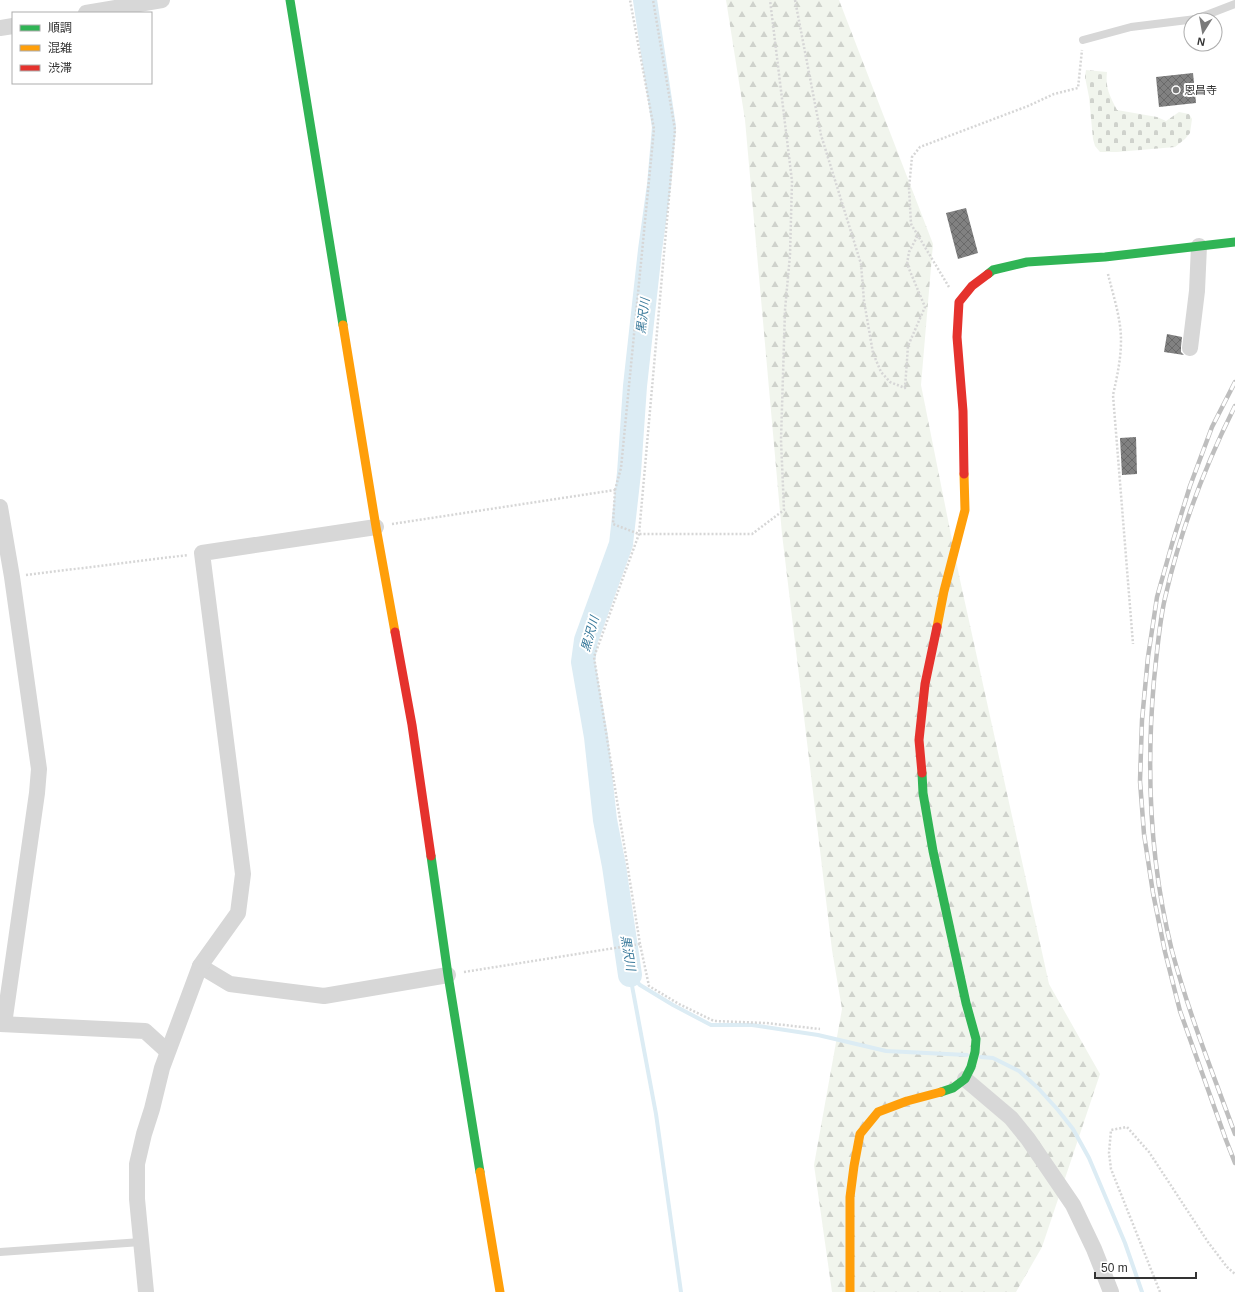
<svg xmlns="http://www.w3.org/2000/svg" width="1235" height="1292" font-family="Arial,'Noto Sans JP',sans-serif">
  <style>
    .forest { fill: url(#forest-firs) }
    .cemetery { fill: url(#cemetery-stones) }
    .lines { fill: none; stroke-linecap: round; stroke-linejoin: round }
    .stream { stroke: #dcecf4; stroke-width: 4 }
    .river { stroke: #dcecf4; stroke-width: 24 }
    .building { fill: url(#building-cross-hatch) }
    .path { stroke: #d6d6d6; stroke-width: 2.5; stroke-dasharray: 2 2; stroke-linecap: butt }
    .lane { stroke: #d7d7d7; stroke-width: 8 }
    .street { stroke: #d7d7d7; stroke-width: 16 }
    .fast { stroke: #30b455; stroke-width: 9 }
    .slow { stroke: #ff9f0a; stroke-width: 9 }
    .jam { stroke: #e5322d; stroke-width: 9 }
    .rail-casing { stroke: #bebebe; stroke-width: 4.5 }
    .rail { stroke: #fff; stroke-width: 3; stroke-dasharray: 9; stroke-linecap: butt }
    .poi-dot { fill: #7a7a7a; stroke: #fff; stroke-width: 1.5 }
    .labels { text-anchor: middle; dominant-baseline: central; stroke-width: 4; stroke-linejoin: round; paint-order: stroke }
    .poi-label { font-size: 11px; fill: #333; stroke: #fff; text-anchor: start }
    .water-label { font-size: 12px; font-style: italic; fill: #3a7a9b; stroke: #fff }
  </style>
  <defs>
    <pattern id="forest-firs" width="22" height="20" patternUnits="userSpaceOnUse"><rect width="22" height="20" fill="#f1f5ed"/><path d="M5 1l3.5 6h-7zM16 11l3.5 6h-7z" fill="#cfd2cc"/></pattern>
    <pattern id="cemetery-stones" width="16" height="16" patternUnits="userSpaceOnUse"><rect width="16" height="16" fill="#f1f5ed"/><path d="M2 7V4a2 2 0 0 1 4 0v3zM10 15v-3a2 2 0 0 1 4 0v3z" fill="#cfd2cc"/></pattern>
    <pattern id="building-cross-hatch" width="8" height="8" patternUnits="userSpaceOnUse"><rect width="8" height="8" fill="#818181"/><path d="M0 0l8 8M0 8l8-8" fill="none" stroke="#6a6a6a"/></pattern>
  </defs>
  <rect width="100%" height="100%" fill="#fff"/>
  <path class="forest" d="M726 0H839L933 244 921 385 960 580 1049 984 1100 1074 1042 1247 1016 1292H832L814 1165 842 1009 832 950 782 534 745 120Z"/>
  <path class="cemetery" d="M1086 70 1107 72C1105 88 1110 96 1117 110L1157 117 1166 121 1179 112 1189 114 1192 119 1190 133 1185 139 1175 147 1117 152H1100L1095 146 1093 139 1089 97 1085 77Z"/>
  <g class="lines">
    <g class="stream">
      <path d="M630 975 640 985 673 1005 711 1025H752L818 1035 886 1051 967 1055"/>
      <path d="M630 975 656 1114 681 1292"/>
      <path d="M981 1057 993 1058 1019 1071 1038 1088 1058 1110 1073 1129 1089 1158 1125 1243 1142 1292"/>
    </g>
    <path class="river" d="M630 975 614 866 605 820 596 737 583 662 586 640 621 544 629 473 635 386 650 250 659 185 664 127 645 0"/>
  </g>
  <g class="building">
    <path d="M1193 73 1196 103 1159 107 1156 77Z"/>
    <path d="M966 208 978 253 958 259 946 213Z"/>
    <path d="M1167 334 1182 337 1181 347V352L1184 355 1164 352Z"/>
    <path d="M1136 437 1137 474 1122 475 1120 438Z"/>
  </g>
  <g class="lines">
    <g class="path">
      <path d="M795 0 821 135 861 264 864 301 873 353 881 372 890 382 905 388 908 346 925 307 907 264 909 252 918 235"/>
      <path d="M1108 274C1113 295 1121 318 1121 340 1121 359 1117 377 1113 395L1133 644"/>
      <path d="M949 287 911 224 909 188 912 157 920 147 1028 106 1054 94 1078 88 1082 50"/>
      <path d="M615 490 621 468 654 129 630 0"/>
      <path d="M392 524 615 490 613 524 639 534H752L784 510 781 440 785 310 790 255 792 181 770 0"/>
      <path d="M26 575 188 555"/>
      <path d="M640 944 594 657 639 534 675 130 653 0"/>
      <path d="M464 972 640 944 649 986 679 1004 714 1021 766 1023 820 1029"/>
      <path d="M1160 1292 1111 1169 1109 1153 1111 1130 1127 1127 1149 1152 1208 1242 1227 1267 1235 1274"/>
    </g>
    <g class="lane">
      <path d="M1083 40 1131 27 1196 19 1235 4"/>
      <path d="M0 1252 141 1242"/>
    </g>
    <g class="street">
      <path d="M86 13 162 0"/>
      <path d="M0 28 13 26"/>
      <path d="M1190 348 1197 291 1199 246"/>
      <path d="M0 507 12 577 39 769 37 793 4 1024"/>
      <path d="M200 966 230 984 324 996 448 975"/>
      <path d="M0 1024 145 1031 167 1051"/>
      <path d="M965 1079 1011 1118 1028 1139 1073 1205 1094 1249 1111 1292"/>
      <path d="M146 1292 137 1199V1164L144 1134 152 1109 162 1068 200 966 238 913 243 874 202 553 376 527"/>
    </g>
    <g class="fast">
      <path d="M290 0 343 325"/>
      <path d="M988 274 993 270 1027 262 1105 257 1235 242"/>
      <path d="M922 773 923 793 933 851 966 1003 976 1039 975 1052 971 1067 965 1079 953 1088 941 1092"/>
      <path d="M431 856 448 975 480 1172"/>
    </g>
    <g class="slow">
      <path d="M343 325 376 527 395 632"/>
      <path d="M937 627 944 591 965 510 964 474"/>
      <path d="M480 1172 500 1292"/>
      <path d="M850 1292V1197L854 1166 860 1134 878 1112 907 1101 941 1092"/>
    </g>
    <g class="jam">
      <path d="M964 474 963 411 957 337 959 302 972 286 988 274"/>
      <path d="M395 632 412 725 431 856"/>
      <path d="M922 773 919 740 925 684 937 627"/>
    </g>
    <g class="rail-casing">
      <g id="rail">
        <path d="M1235 382 1212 427 1190 486 1172 544 1157 597 1148 657 1142 720 1140 781 1144 834 1153 893 1165 952 1180 1011 1226 1140 1235 1163"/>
        <path d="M1235 406C1205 466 1180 532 1165 598 1159 624 1157 653 1154 680 1146 771 1150 863 1172 951 1189 1014 1213 1074 1235 1134"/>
      </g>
    </g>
    <use href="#rail" class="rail"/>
  </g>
  <circle class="poi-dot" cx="1176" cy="90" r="4"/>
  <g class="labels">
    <g class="poi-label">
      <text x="1184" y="90">恩昌寺</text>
    </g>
    <g class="water-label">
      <text transform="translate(643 316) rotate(-83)">黒沢川</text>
      <text transform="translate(590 634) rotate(-74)">黒沢川</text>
      <text transform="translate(628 953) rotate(80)">黒沢川</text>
    </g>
  </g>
  <rect x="12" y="12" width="140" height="72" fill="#ffffff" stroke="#adadad"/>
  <rect x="20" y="25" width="20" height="6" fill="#30b455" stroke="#adadad"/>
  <text x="48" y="32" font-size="12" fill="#333333">順調</text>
  <rect x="20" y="45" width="20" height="6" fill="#ff9f0a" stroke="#adadad"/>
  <text x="48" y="52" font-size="12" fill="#333333">混雑</text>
  <rect x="20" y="65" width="20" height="6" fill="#e5322d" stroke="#adadad"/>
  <text x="48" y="72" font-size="12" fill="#333333">渋滞</text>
  <g transform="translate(1203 32) rotate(191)"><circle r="19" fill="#ffffff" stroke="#adadad"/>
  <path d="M0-3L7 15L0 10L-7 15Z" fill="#7a7a7a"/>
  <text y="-6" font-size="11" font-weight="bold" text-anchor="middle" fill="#333333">N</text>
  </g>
  <path d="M1095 1272v6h101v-6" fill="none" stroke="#333333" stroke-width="2"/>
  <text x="1101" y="1272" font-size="12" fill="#333333" stroke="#ffffff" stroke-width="3" paint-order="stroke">50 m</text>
</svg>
